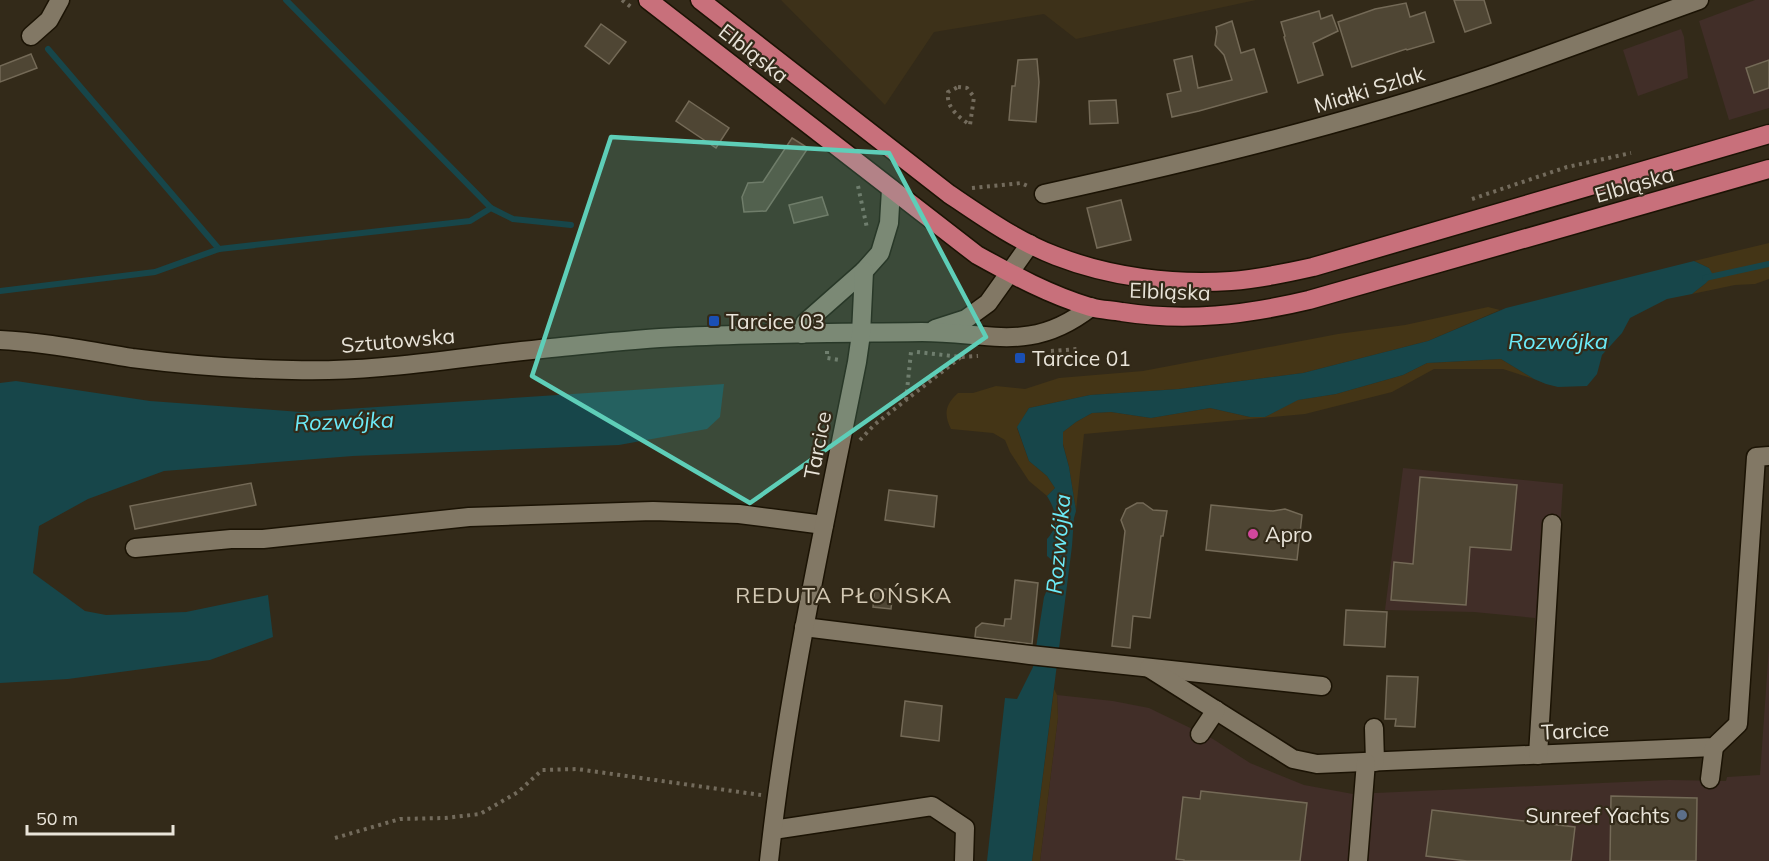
<svg xmlns="http://www.w3.org/2000/svg" width="1769" height="861" font-family="Mulish,sans-serif">
  <style>
    .built { fill: #3d3119 }
    .industrial { fill: #412e28 }
    .green { fill: #443516 }
    .water { fill: #17464a }
    .lines { fill: none; stroke-linecap: round; stroke-linejoin: round }
    .stream { stroke: #17464a; stroke-width: 6 }
    .building { fill: #4f4634; stroke: #746a57; stroke-width: 1.5 }
    .minor-casing { stroke: #1b1304; stroke-width: 21 }
    .major-casing { stroke: #1b1304; stroke-width: 21 }
    .path { stroke: #736b5c; stroke-width: 4; stroke-dasharray: 3 4.5; stroke-linecap: butt }
    .minor { stroke: #827865; stroke-width: 18 }
    .major { stroke: #c8707b; stroke-width: 18 }
    .marked { fill: #5eceb8; fill-opacity: 0.2; stroke: #5eceb8; stroke-width: 4.5; stroke-linejoin: round }
    .transit-dot { fill: #1a4fb4; stroke: #332a19; stroke-width: 2 }
    .hotel-dot { fill: #d1479c; stroke: #332a19; stroke-width: 2 }
    .service-dot { fill: #5c6f8a; stroke: #332a19; stroke-width: 2 }
    .labels { text-anchor: middle; dominant-baseline: central; stroke-width: 4.5; stroke-linejoin: round; paint-order: stroke }
    .street-label { font-size: 21px; fill: #e9e4d9; stroke: #332a19 }
    .poi-label { font-size: 21px; fill: #e9e4d9; stroke: #332a19; text-anchor: start }
    .water-label { font-size: 22px; font-style: italic; fill: #6cebf8; stroke: #332a19 }
    .neighbourhood-label { font-size: 22px; letter-spacing: 1.5px; fill: #d3c8b3; stroke: #332a19 }
  </style>
  <rect width="100%" height="100%" fill="#332a19"/>
  <path class="built" d="M781 0H1256L1076 39 1044 14 934 32 885 105Z"/>
  <g class="industrial">
    <path d="M1755 0H1769V108L1729 120 1699 21Z"/>
    <path d="M1681 29 1684 37 1688 78 1638 96 1623 50Z"/>
    <path d="M1403 468 1563 484 1547 737H1530L1535 618 1474 612 1385 610Z"/>
    <path d="M1769 647V861H1040L1058 717 1057 695 1113 701 1149 708 1213 739 1250 763 1304 785 1353 794 1669 780 1726 781 1727 777 1760 775Z"/>
  </g>
  <g class="green">
    <path d="M1769 243V279L1755 284 1735 285 1692 294 1706 283 1709 268 1694 261Z"/>
    <path d="M1488 307 1500 310 1428 341 1303 373 1179 389 1090 395 1029 408 1017 428 1029 461 1047 476 1055 488 1047 496 1029 481 1010 452 1005 440 993 433 951 429C943 413 946 404 958 393H973L996 386 1025 389 1059 378 1143 371 1338 334 1405 325Z"/>
    <path d="M1501 359 1534 379 1503 369H1434L1392 392 1305 414 1084 434 1076 511 1069 467 1063 444V432L1076 422 1092 413 1111 412 1151 418 1210 408 1250 417H1265L1297 400 1336 394 1403 375 1427 363Z"/>
    <path d="M1054 689 1057 695 1058 717 1040 861H1032Z"/>
  </g>
  <g class="water">
    <path d="M1694 261 1709 268 1713 275 1706 283 1692 294 1667 299 1630 318 1622 333 1602 355 1597 374 1587 386 1558 387 1546 384 1534 379 1501 359 1427 363 1403 375 1336 394 1298 400 1265 417H1250L1210 408 1151 418 1111 412 1092 413 1076 422 1063 432V445L1069 467 1076 511 1074 518 1072 546 1032 861H987L1005 698 1017 699 1033 667 1044 597 1052 578 1053 561 1047 556V539C1060 526 1056 510 1047 496L1055 488 1047 476 1029 461 1017 427 1029 408 1090 395 1179 389 1303 373 1428 341 1506 308Z"/>
    <path d="M16 381 150 401 301 412 724 384 720 417 707 429 619 445 353 456 164 471 88 499 39 526 33 573 85 611 106 615 186 612 268 595 273 637 210 660 68 679 0 683V383Z"/>
  </g>
  <g class="lines">
    <g class="stream">
      <path d="M286 0 491 208"/>
      <path d="M48 49 219 249"/>
      <path d="M1705 278 1769 264"/>
      <path d="M0 291 155 272 219 249 470 221 491 208 513 219 571 225"/>
    </g>
  </g>
  <g class="building">
    <path d="M1454 0H1484L1491 23 1465 32Z"/>
    <path d="M1406 3 1410 17 1425 12 1434 42 1407 50 1406 49 1352 67 1338 22 1375 9Z"/>
    <path d="M1319 11 1321 19 1332 15 1338 31 1313 43 1323 75 1298 83 1284 37 1285 36 1281 22Z"/>
    <path d="M1232 21 1241 53 1254 49 1267 92 1199 111 1172 117 1167 94 1181 91 1174 60 1192 56 1198 88 1232 80 1224 55 1215 45 1217 32 1216 27Z"/>
    <path d="M601 24 626 42 609 64 585 46Z"/>
    <path d="M31 54 37 68 0 82V66Z"/>
    <path d="M1037 59 1039 82 1036 122 1009 120 1012 86H1015L1018 60Z"/>
    <path d="M1769 60V88L1754 93 1746 68Z"/>
    <path d="M1116 100 1118 123 1090 124 1089 101Z"/>
    <path d="M689 101 729 128 716 148 676 121Z"/>
    <path d="M792 138 808 148 766 211 744 212 742 197 748 183 763 182Z"/>
    <path d="M822 197 828 215 794 223 789 205Z"/>
    <path d="M1121 200 1131 240 1097 248 1087 208Z"/>
    <path d="M1420 477 1517 485 1511 550 1470 547 1466 605 1391 600 1394 562 1413 564Z"/>
    <path d="M251 483 256 505 135 529 130 506Z"/>
    <path d="M889 490 937 496 934 527 885 520Z"/>
    <path d="M1137 503H1143L1153 510 1167 511 1163 536H1161L1150 618 1133 616 1130 648 1112 646 1125 531 1121 520 1126 509Z"/>
    <path d="M1211 505 1273 511 1285 509 1302 515 1297 560 1206 550Z"/>
    <path d="M1015 580 1038 583 1032 644 975 637 976 628 982 623 1004 626 1005 619H1011Z"/>
    <path d="M875 588 893 590 891 609 873 607Z"/>
    <path d="M1346 610 1387 612 1385 647 1344 645Z"/>
    <path d="M1387 676 1418 677 1415 727 1395 726 1396 719H1385Z"/>
    <path d="M905 701 942 706 939 741 901 736Z"/>
    <path d="M1201 791 1307 803 1300 861H1184V860L1176 859 1183 797 1200 799Z"/>
    <path d="M1611 796 1697 798 1696 861H1610Z"/>
    <path d="M1432 810 1575 827 1571 861H1467L1426 856Z"/>
  </g>
  <g class="lines">
    <g class="minor-casing">
      <g id="minor">
        <path d="M31 36 49 20 60 0"/>
        <path d="M1044 194C1194 161 1343 125 1489 76 1559 52 1629 25 1699 0"/>
        <path d="M935 329 966 319 988 303 1030 244"/>
        <path d="M802 334 805 323 864 271 880 253 889 223 891 189"/>
        <path d="M0 340C44 342 88 351 132 358 186 365 237 369 292 370 378 373 465 356 551 348 593 344 636 339 678 337 759 333 841 333 922 332 990 332 1031 354 1091 307"/>
        <path d="M135 548 231 539H263L469 517 653 511 739 514 824 525"/>
        <path d="M804 627 1030 655 1322 686"/>
        <path d="M1149 668 1293 759 1317 764 1714 747 1738 724 1756 457 1769 456"/>
        <path d="M1374 728 1375 762"/>
        <path d="M1200 734 1216 710"/>
        <path d="M1538 755 1552 524"/>
        <path d="M1710 779 1714 747"/>
        <path d="M773 830 932 806 965 828 964 861"/>
        <path d="M769 861C787 693 824 528 857 362L861 334 864 271"/>
        <path d="M1358 861 1366 762"/>
      </g>
    </g>
    <g class="major-casing">
      <g id="major">
        <path d="M648 0 977 255C1013 275 1050 295 1090 307 1100 310 1111 310 1122 312 1186 322 1246 315 1309 300L1769 169"/>
        <path d="M700 0 949 194C983 217 1017 241 1056 256 1110 277 1173 285 1231 281 1259 279 1286 273 1313 267L1769 134"/>
      </g>
    </g>
    <g class="path">
      <path d="M622 0 631 7"/>
      <path d="M958 87 967 88 974 97 970 125C959 117 946 108 948 92Z"/>
      <path d="M858 186 867 228"/>
      <path d="M972 188 1021 183 1030 187"/>
      <path d="M1472 199 1567 167 1631 153"/>
      <path d="M827 351V358L839 360"/>
      <path d="M1051 351 1078 349"/>
      <path d="M917 352 961 357 978 356"/>
      <path d="M906 400 911 352"/>
      <path d="M860 440 874 425 961 357"/>
      <path d="M335 838 400 819 445 818 480 814 518 792 542 770 577 769 761 795"/>
    </g>
    <use href="#minor" class="minor"/>
    <use href="#major" class="major"/>
  </g>
  <path class="marked" d="M611 137 889 153 986 337 750 503 532 376Z"/>
  <g class="transit-dot">
    <rect x="708" y="315" width="12" height="12" rx="3"/>
    <rect x="1014" y="352" width="12" height="12" rx="3"/>
  </g>
  <circle class="hotel-dot" cx="1253" cy="534" r="6"/>
  <circle class="service-dot" cx="1682" cy="815" r="6"/>
  <g class="labels">
    <g class="street-label">
      <text transform="translate(754 53) rotate(38)">Elbląska</text>
      <text transform="translate(1369 89) rotate(-17)">Miałki Szlak</text>
      <text transform="translate(1634 184) rotate(-16)">Elbląska</text>
      <text transform="translate(1170 291) rotate(2)">Elbląska</text>
      <text transform="translate(398 340) rotate(-5)">Sztutowska</text>
      <text transform="translate(817 445) rotate(-79)">Tarcice</text>
      <text transform="translate(1575 730) rotate(-3)">Tarcice</text>
    </g>
    <g class="poi-label">
      <text x="726" y="321">Tarcice 03</text>
      <text x="1032" y="358">Tarcice 01</text>
      <text x="1265" y="534">Apro</text>
      <text x="1670" y="815" text-anchor="end">Sunreef Yachts</text>
    </g>
    <g class="water-label">
      <text x="1558" y="341">Rozwójka</text>
      <text transform="translate(344 421) rotate(-2)">Rozwójka</text>
      <text transform="translate(1058 544) rotate(-85)">Rozwójka</text>
    </g>
    <g class="neighbourhood-label">
      <text x="844" y="595">REDUTA PŁOŃSKA</text>
    </g>
  </g>
  <path d="M27 825v9h146v-9" fill="none" stroke="#e9e4d9" stroke-width="3"/>
  <text x="36" y="825" font-size="18" fill="#e9e4d9" stroke="#332a19" stroke-width="4.5" paint-order="stroke">50 m</text>
</svg>
